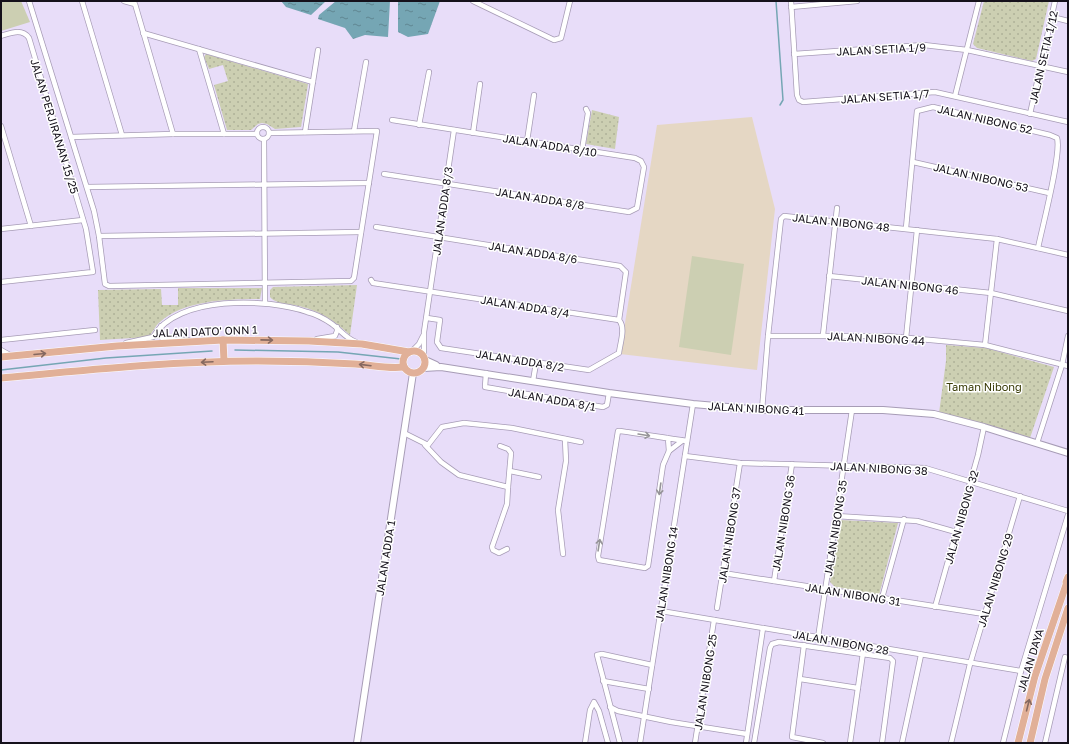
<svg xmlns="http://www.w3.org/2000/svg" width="1069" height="744" font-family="'Golos Text',sans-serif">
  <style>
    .education { fill: #e5d7c4 }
    .grass { fill: #cccfb2 }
    .park { fill: url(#park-dots) }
    .water { fill: url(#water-ripples) }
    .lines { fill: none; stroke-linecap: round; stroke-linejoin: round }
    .stream { stroke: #75a6b4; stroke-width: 1.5 }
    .street-casing { stroke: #a79cb6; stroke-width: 6 }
    .secondary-casing { stroke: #a79cb6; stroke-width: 8 }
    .primary-casing { stroke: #fff; stroke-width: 8 }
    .street { stroke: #fff; stroke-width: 4.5 }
    .secondary { stroke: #fff; stroke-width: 6 }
    .primary { stroke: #e1b098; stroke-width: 7 }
    .oneway { stroke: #856860 }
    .oneway2 { stroke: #969498 }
    .labels { text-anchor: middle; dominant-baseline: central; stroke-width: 3; stroke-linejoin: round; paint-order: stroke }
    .street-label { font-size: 11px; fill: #15111b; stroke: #fff }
    .park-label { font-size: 11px; fill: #3a3c08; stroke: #fff }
  </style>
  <defs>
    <pattern id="park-dots" width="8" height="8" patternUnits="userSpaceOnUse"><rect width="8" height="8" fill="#cccfb2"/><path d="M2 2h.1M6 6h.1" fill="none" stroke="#aeb198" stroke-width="1.8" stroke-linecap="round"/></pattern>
    <pattern id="water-ripples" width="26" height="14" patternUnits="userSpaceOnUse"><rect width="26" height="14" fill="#75a6b4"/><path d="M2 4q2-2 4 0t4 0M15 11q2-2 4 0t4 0" fill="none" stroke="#5f8692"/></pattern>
  </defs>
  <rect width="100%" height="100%" fill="#e8ddf9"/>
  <path class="education" d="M752 117 775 209 757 370 620 354 657 125Z"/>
  <g class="grass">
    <path d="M1 1H21L30 22 1 31Z"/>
    <path d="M692 256 744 264 731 355 679 347Z"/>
  </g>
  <g class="park">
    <path d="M984 1H1049L1036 59 1032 61 977 48 973 44Z"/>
    <path d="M206 54 308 84 301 127 275 129 267 124 262 123 258 124 251 130H227L214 85 228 81 223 65 209 69 204 57Z"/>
    <path d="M592 110 619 117 615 149 586 144Z"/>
    <path d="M357 285 350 335C333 320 322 312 299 306 291 304 275 304 270 297V290L273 287Z"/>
    <path d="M178 288H262L260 299C229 299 184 300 160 322 155 326 153 332 149 337L100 340 98 290 161 289 162 305H178Z"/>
    <path d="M946 345 986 348 1054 367 1030 438 939 413 946 361Z"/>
    <path d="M841 520 898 523 879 595 835 587 830 582Z"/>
  </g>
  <g class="water">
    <path d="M281 1H326L311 15 286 7Z"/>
    <path d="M336 1H390L388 37 365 35 353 39 345 28 318 19 319 15Z"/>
    <path d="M398 1H440L428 34 408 37 398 32Z"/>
  </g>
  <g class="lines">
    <g class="stream">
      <path d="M776 1 783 100 780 105"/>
      <path d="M235 350 338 352 401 359"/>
      <path d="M1 370 106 358 212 351"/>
    </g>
    <g class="street-casing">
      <g id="street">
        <path d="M29 1 94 211 99 236 105 284 109 286 351 281 354 278 377 131 269 133"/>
        <path d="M82 1 122 135"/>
        <path d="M124 1 135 4 173 134"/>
        <path d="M473 1 554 40 561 38 570 1"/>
        <path d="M791 1 797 95 799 100 803 102 935 92 1068 122"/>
        <path d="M791 7 857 1"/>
        <path d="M1052 17 1068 21"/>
        <path d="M143 33 313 82"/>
        <path d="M1 36C11 33 22 28 29 38L86 229 93 272 1 282"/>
        <path d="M199 49 224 134"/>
        <path d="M794 54 924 45 967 50 1068 72"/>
        <path d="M955 96 979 1"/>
        <path d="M1030 114 1055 1"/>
        <path d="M419 125 429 72"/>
        <path d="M1 126 31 226"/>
        <circle cx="263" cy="133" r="6"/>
        <path d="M354 131 366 62"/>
        <path d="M305 132 318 50"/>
        <path d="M473 133 480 84"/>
        <path d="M71 137 173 134H256"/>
        <path d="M264 139 265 303"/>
        <path d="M527 141 534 95"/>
        <path d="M582 150 588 113 586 109"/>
        <path d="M913 162 1049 193"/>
        <path d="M384 174 629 212 637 208 644 167 641 161 635 158 392 120"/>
        <path d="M87 187 369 183"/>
        <path d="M376 227 620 266 626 272 619 320C626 328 620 343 619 353L589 370 441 348 437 342 440 320 427 318"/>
        <path d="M906 228 917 111 933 107 1050 135 1057 138C1062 153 1042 228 1038 248"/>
        <path d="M1 229 83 220"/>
        <path d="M99 236 361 232"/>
        <path d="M829 276 991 293 1068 311"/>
        <path d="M371 280 373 283 619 320"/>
        <path d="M161 326 159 334 163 339 188 340"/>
        <path d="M823 335 837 208"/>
        <path d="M768 336H887L985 345 1068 366"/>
        <path d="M906 338 917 230"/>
        <path d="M317 339 335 336 337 331V327"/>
        <path d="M1 340 95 330"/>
        <path d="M126 343 153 337C177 295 267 298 307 312 315 314 325 319 332 324 340 330 347 339 356 342"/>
        <path d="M985 345 997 239"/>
        <path d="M1 350 10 355"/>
        <path d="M412 351 419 344 423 336"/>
        <path d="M424 355V332L454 130"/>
        <path d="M486 373 485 387 603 407 607 405 609 393"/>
        <path d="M533 381 536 363"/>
        <path d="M762 410 768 336 781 219 784 216 997 239 1068 255"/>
        <path d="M404 433 428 445 442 427 464 423 512 428 581 442"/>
        <path d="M668 438 669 451 663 465 648 566 645 568 599 560 598 556 618 431H620C642 434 665 438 687 441"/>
        <path d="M1037 443 1062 365 1068 336"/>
        <path d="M425 445 441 462 459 475 508 487 511 453 508 449 500 446"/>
        <path d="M669 451 682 441"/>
        <path d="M685 456 740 463 925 468 1068 511"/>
        <path d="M510 471 539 477"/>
        <path d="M836 516 917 521 956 532"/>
        <path d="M507 549 499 553 493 550 492 547 507 504 508 487"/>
        <path d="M563 554 558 510 566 461 565 439"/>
        <path d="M723 573 984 614"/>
        <path d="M774 581 792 464"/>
        <path d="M882 598 904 519"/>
        <path d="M935 607 978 455 984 427"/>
        <path d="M717 608 740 463"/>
        <path d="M661 611 1021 671"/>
        <path d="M818 638 852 410"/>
        <path d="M804 645 792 737 823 743"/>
        <path d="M800 679 858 688"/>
        <path d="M603 681 649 689"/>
        <path d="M610 707 618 711 671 722 747 734"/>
        <path d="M585 743 590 710 594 702 599 711 608 743"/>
        <path d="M620 743 597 655 602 654 652 665"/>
        <path d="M640 743 693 404"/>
        <path d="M695 743 714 620"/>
        <path d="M746 743 763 628"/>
        <path d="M754 743 770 648 772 644 779 642 890 658 893 661 882 743"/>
        <path d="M850 743 864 646"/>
        <path d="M902 743 921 655"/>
        <path d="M951 743 970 664 1020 496"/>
        <path d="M1003 743 1021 671 1068 515"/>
        <path d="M1045 743 1065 657"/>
      </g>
    </g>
    <g class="secondary-casing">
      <g id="secondary">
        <path d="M425 360 436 365"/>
        <path d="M424 368 441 367 609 393 693 404 762 410H883L934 414 984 427 1068 453"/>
        <path d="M357 743 413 373"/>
      </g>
    </g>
    <g class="primary-casing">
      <g id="primary">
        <path d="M223 340 224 361"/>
        <circle cx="414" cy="362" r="11"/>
        <path d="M1 357 117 346 223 340 309 341 362 344 409 352"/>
        <path d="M1 378C87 370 172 361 258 361 291 361 323 362 355 364 372 365 387 369 404 367"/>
        <path d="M1068 589 1066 582 1068 577"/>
        <path d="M1018 743 1035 676 1066 585"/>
        <path d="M1030 743 1045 679 1068 608"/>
      </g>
    </g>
    <use href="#street" class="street"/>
    <use href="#secondary" class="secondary"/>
    <use href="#primary" class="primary"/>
  </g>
  <defs><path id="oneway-shaft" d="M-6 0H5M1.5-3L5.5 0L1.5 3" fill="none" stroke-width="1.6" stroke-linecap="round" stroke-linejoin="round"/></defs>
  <g class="oneway">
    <use href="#oneway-shaft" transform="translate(267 340) rotate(1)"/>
    <use href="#oneway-shaft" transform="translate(40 354) rotate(-5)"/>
    <use href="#oneway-shaft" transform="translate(207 362) rotate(177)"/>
    <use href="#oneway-shaft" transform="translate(365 365) rotate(-173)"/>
    <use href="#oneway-shaft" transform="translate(1028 705) rotate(-76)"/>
  </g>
  <g class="oneway2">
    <use href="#oneway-shaft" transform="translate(644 435) rotate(9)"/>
    <use href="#oneway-shaft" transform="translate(660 489) rotate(98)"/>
    <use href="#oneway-shaft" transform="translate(599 545) rotate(-81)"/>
  </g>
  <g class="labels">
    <g class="street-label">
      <text transform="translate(881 49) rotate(-3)">JALAN SETIA 1/9</text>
      <text transform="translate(1043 57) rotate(-77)">JALAN SETIA 1/12</text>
      <text transform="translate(885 96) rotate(-4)">JALAN SETIA 1/7</text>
      <text transform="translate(985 119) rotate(13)">JALAN NIBONG 52</text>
      <text transform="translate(55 126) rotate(73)">JALAN PERJIRANAN 15/25</text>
      <text transform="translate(550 145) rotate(9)">JALAN ADDA 8/10</text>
      <text transform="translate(981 177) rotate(13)">JALAN NIBONG 53</text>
      <text transform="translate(540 198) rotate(9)">JALAN ADDA 8/8</text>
      <text transform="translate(442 211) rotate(-82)">JALAN ADDA 8/3</text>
      <text transform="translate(841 222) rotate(6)">JALAN NIBONG 48</text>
      <text transform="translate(533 252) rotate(9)">JALAN ADDA 8/6</text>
      <text transform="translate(910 285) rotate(6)">JALAN NIBONG 46</text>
      <text transform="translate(525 306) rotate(9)">JALAN ADDA 8/4</text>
      <text transform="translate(205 331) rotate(-2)">JALAN DATO' ONN 1</text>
      <text transform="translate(876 338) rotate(3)">JALAN NIBONG 44</text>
      <text transform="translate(520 360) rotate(9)">JALAN ADDA 8/2</text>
      <text transform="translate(552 399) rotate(10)">JALAN ADDA 8/1</text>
      <text transform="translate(756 408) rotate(3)">JALAN NIBONG 41</text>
      <text transform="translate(879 468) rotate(3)">JALAN NIBONG 38</text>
      <text transform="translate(961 517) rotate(-74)">JALAN NIBONG 32</text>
      <text transform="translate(783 523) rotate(-81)">JALAN NIBONG 36</text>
      <text transform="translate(835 528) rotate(-81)">JALAN NIBONG 35</text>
      <text transform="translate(729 535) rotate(-81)">JALAN NIBONG 37</text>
      <text transform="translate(385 558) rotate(-81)">JALAN ADDA 1</text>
      <text transform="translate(666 574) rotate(-81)">JALAN NIBONG 14</text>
      <text transform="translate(995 580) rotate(-73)">JALAN NIBONG 29</text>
      <text transform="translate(853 594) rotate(9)">JALAN NIBONG 31</text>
      <text transform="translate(841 642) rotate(10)">JALAN NIBONG 28</text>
      <text transform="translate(1030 660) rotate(-73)">JALAN DAYA</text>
      <text transform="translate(705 682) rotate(-81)">JALAN NIBONG 25</text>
    </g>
    <g class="park-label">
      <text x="984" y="386">Taman Nibong</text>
    </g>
  </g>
  <rect width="1069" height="744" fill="none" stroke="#15111b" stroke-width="4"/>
</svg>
